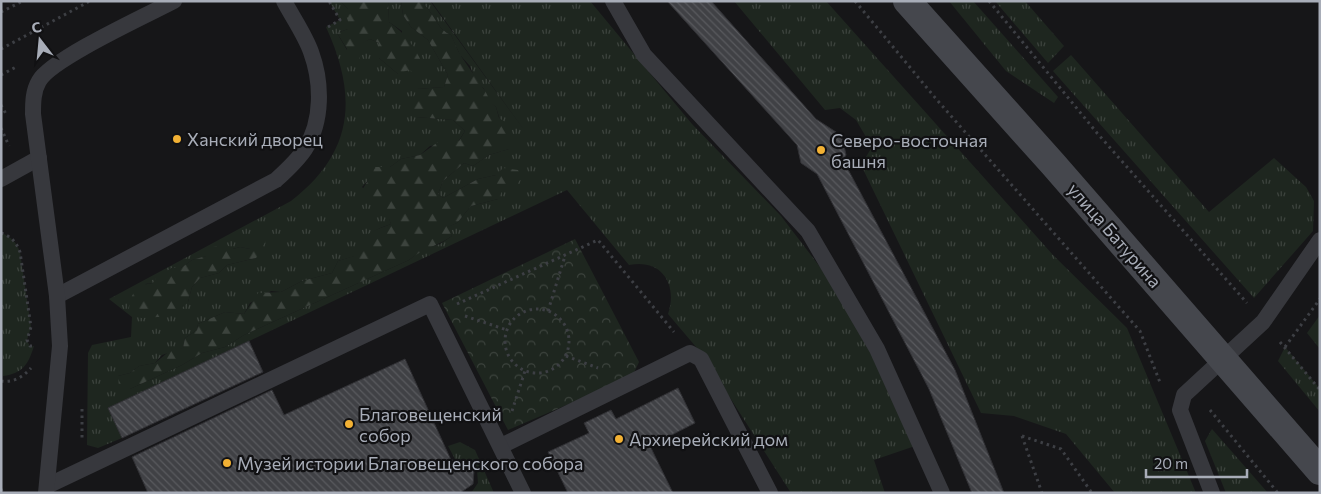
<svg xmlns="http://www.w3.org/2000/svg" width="1321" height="494" font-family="Commissioner,sans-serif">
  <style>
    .grass { fill: url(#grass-tufts); fill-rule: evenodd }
    .forest { fill: url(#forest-firs) }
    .park { fill: url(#park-crowns) }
    .building { fill: url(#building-back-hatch); stroke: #303034 }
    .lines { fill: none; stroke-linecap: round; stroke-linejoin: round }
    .path { stroke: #3d3f44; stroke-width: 3; stroke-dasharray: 2.5 4; stroke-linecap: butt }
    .service { stroke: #37383d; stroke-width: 16 }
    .secondary { stroke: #45474d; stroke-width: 28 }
    .poi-dot { fill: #f2b134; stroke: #111113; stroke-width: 2 }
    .labels { text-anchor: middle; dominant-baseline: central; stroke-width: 4.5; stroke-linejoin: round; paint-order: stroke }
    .poi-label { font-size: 18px; fill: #a8adb8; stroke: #111113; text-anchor: start }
    .street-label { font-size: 18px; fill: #a8adb8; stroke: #111113 }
  </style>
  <defs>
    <pattern id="grass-tufts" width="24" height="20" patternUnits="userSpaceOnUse" patternTransform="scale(1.25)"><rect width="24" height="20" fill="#1e261f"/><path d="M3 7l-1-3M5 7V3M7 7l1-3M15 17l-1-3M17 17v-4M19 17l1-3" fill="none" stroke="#3c433d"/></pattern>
    <pattern id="forest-firs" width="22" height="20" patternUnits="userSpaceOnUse" patternTransform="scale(1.25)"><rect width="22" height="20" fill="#1e261f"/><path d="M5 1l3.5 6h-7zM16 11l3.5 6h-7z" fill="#3c433d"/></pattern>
    <pattern id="park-crowns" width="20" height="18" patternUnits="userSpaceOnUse" patternTransform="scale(1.25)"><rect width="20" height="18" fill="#1e261f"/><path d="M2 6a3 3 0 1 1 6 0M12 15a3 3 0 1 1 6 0" fill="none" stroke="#3c433d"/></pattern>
    <pattern id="building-back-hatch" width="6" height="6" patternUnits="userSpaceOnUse" patternTransform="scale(1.25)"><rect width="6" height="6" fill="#404145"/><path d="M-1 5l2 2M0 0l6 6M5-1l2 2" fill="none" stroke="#595a5e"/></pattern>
  </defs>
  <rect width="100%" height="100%" fill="#161618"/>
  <g class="grass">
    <path d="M329 1H340L348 9V29L337 33 347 50 370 39 379 43V58L398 74 402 31 389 22 388 1H401L403 15 411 27 428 40 448 75 444 87 417 89 416 117 453 120 465 131 458 142 430 146 420 155 401 159 390 167 375 168 372 176 362 187 387 212 391 224C373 230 361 237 355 256L338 261 332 273 302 281 281 292 271 291 250 303 244 314 225 312 198 324 197 330 185 338 183 348 162 355 155 363 139 366 130 373 118 376 130 389 182 365 202 353 225 347 244 335 409 260 423 249 440 244 452 236 447 227 457 223 471 206 498 199 496 175 478 179 443 198 438 194 443 181 464 163 473 166 489 155 509 149 496 107 488 101 484 89 475 79 470 66 460 55 451 35C437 29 435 15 425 6L424 1H430L527 134 431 1H590L692 124 781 216 856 314 915 446 874 460 885 493H791L702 354 668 314C678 285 662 258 629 265L567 190 108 408 122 438 98 448 87 445 88 353 92 345 131 337 132 317 109 299 291 201C354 152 358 97 326 27L340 20ZM240 247 250 249 256 258 227 265 219 273 200 278 192 287 188 302 145 284 153 283 172 268H181L192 260Z"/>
    <path d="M734 1H826L1053 255 1127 328 1196 493H1115L1066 434 1014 416 981 413 861 165 872 147 856 120 840 108 825 110Z"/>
    <path d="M949 1H973L1058 97 1054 103 1006 71Z"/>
    <path d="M995 1H1025L1064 46 1048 63Z"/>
    <path d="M1071 55 1209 212 1274 158 1306 187 1314 201 1313 231 1254 298 1053 71Z"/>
    <path d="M1 233C12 237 16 242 20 252L31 327 27 340 30 347 34 346C28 365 23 373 3 376Z"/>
    <path d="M1320 315V349L1307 333Z"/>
    <path d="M1285 347 1320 389V412L1278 361Z"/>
    <path d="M1212 429 1268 493H1226L1205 441Z"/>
    <path d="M460 442 475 450 494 493H471L478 483 477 470 468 460 455 459 448 446Z"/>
  </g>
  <g class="forest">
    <path d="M340 1H388L389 22C406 34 415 47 423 65L416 73 409 70 398 74 379 58V43L370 39 363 43 359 62 348 60 347 49 337 33 348 29V9Z"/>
    <path d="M401 1H424L425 6C435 15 437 29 451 35 455 42 457 50 461 56 468 67 476 77 483 88 489 96 488 101 496 107L499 118 511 126 509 149 489 155 473 166 464 163 443 181 438 194 443 198 478 179 496 175 503 168 518 170 522 177 516 186 504 188 498 199 471 206 457 223 448 227 452 236C436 247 425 247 409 260L244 335 225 347 202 353 182 365 130 389 119 387 118 376 130 373 139 366 155 363 172 349 183 348 185 338 197 330 198 324 225 312 244 314 258 293 281 292 302 281 332 273 338 261 354 256C362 234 370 232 391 224 386 208 376 202 360 196 363 185 371 179 375 167H390L401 159 420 155 445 137 459 141 465 131 453 120 416 117 412 102 417 89 444 87 448 75 428 40 411 27 403 15Z"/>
    <path d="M259 238 266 239 263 249 256 258 227 265 219 273 200 278 192 287 188 302 174 316 141 318 129 311C129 294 137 285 153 283L158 275 172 268H181L192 260 206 256 213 247 225 244 233 249 240 247 250 249Z"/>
  </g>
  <path class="park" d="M575 239 639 362 632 377 508 430 442 303Z"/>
  <g class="building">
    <path d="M667 1H711L816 119 842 136 846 155 843 160 955 370 1004 493H972L929 389 817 174 801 163 797 145Z"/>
    <path d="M249 341 263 372 122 438 108 408Z"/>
    <path d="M405 359 451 460 467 463 474 470 473 484 460 493H148L132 457 272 390 284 415Z"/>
    <path d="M678 388 695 423 650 446 673 493H568L548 452 589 433 584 423 611 410 616 419Z"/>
  </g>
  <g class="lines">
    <g class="path">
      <path d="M855 1 937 100 1140 331 1161 385"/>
      <path d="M989 1 1097 133 1247 303"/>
      <path d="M1 12 23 1"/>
      <path d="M328 27 340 20 329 1"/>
      <path d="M1 49 90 1"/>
      <path d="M1 75 16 67"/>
      <path d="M1 105 6 114"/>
      <path d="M1 128 9 146"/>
      <path d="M1 233C12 237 16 242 20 252L31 327 27 340 30 346H35"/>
      <path d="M457 304 598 240 674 332"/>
      <circle cx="537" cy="341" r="32"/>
      <path d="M548 311 565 256"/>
      <path d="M465 316 507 330"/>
      <path d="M1280 342 1320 390"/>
      <path d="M1285 347 1320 299"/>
      <path d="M566 356 598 368"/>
      <path d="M1 381C13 383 23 377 31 368"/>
      <path d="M82 409V440"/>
      <path d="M1210 410 1278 493"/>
      <path d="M512 411 525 371"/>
      <path d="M1022 436 1061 449 1092 493"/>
      <path d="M1022 436 1042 493"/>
      <path d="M1 489 3 493"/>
    </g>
    <g class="service">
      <path d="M613 1 644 55 808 231 877 349 942 493"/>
      <path d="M1 179 39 158"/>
      <path d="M57 296 276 180C287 170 297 161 305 149 323 121 322 82 311 52 305 35 293 18 284 1"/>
      <path d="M501 446 690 353 701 359 770 493"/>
      <path d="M47 486 430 304 523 493"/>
      <path d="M46 493 60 346 57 296 33 114C33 103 33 91 39 81 51 59 147 15 174 1"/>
      <path d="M1212 493 1180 410 1184 395 1263 322 1320 240"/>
    </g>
    <path class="secondary" d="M907 1 1053 164 1320 471"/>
  </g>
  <g class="poi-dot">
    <circle cx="177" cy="139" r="5"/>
    <circle cx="821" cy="150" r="5"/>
    <circle cx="349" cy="424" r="5"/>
    <circle cx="619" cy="439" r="5"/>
    <circle cx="227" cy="463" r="5"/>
  </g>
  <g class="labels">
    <g class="poi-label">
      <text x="187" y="139">Ханский дворец</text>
      <text x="831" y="140">Северо-восточная<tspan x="831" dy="21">башня</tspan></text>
      <text x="359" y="414">Благовещенский<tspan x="359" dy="21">собор</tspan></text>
      <text x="629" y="439">Архиерейский дом</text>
      <text x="237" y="463">Музей истории Благовещенского собора</text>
    </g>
    <g class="street-label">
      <text transform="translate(1115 235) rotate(49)">улица Батурина</text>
    </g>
  </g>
  <rect width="1321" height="494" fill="none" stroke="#a8adb8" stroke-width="5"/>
  <g transform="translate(40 40) rotate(344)" stroke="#111113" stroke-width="4" paint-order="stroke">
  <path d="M0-4L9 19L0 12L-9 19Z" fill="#a8adb8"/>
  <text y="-8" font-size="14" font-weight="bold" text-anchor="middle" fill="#a8adb8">С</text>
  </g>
  <path d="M1146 469v8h101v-8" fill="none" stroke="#a8adb8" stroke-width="2.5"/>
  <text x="1154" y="469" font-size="15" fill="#a8adb8" stroke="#111113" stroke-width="4" paint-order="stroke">20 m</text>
</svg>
